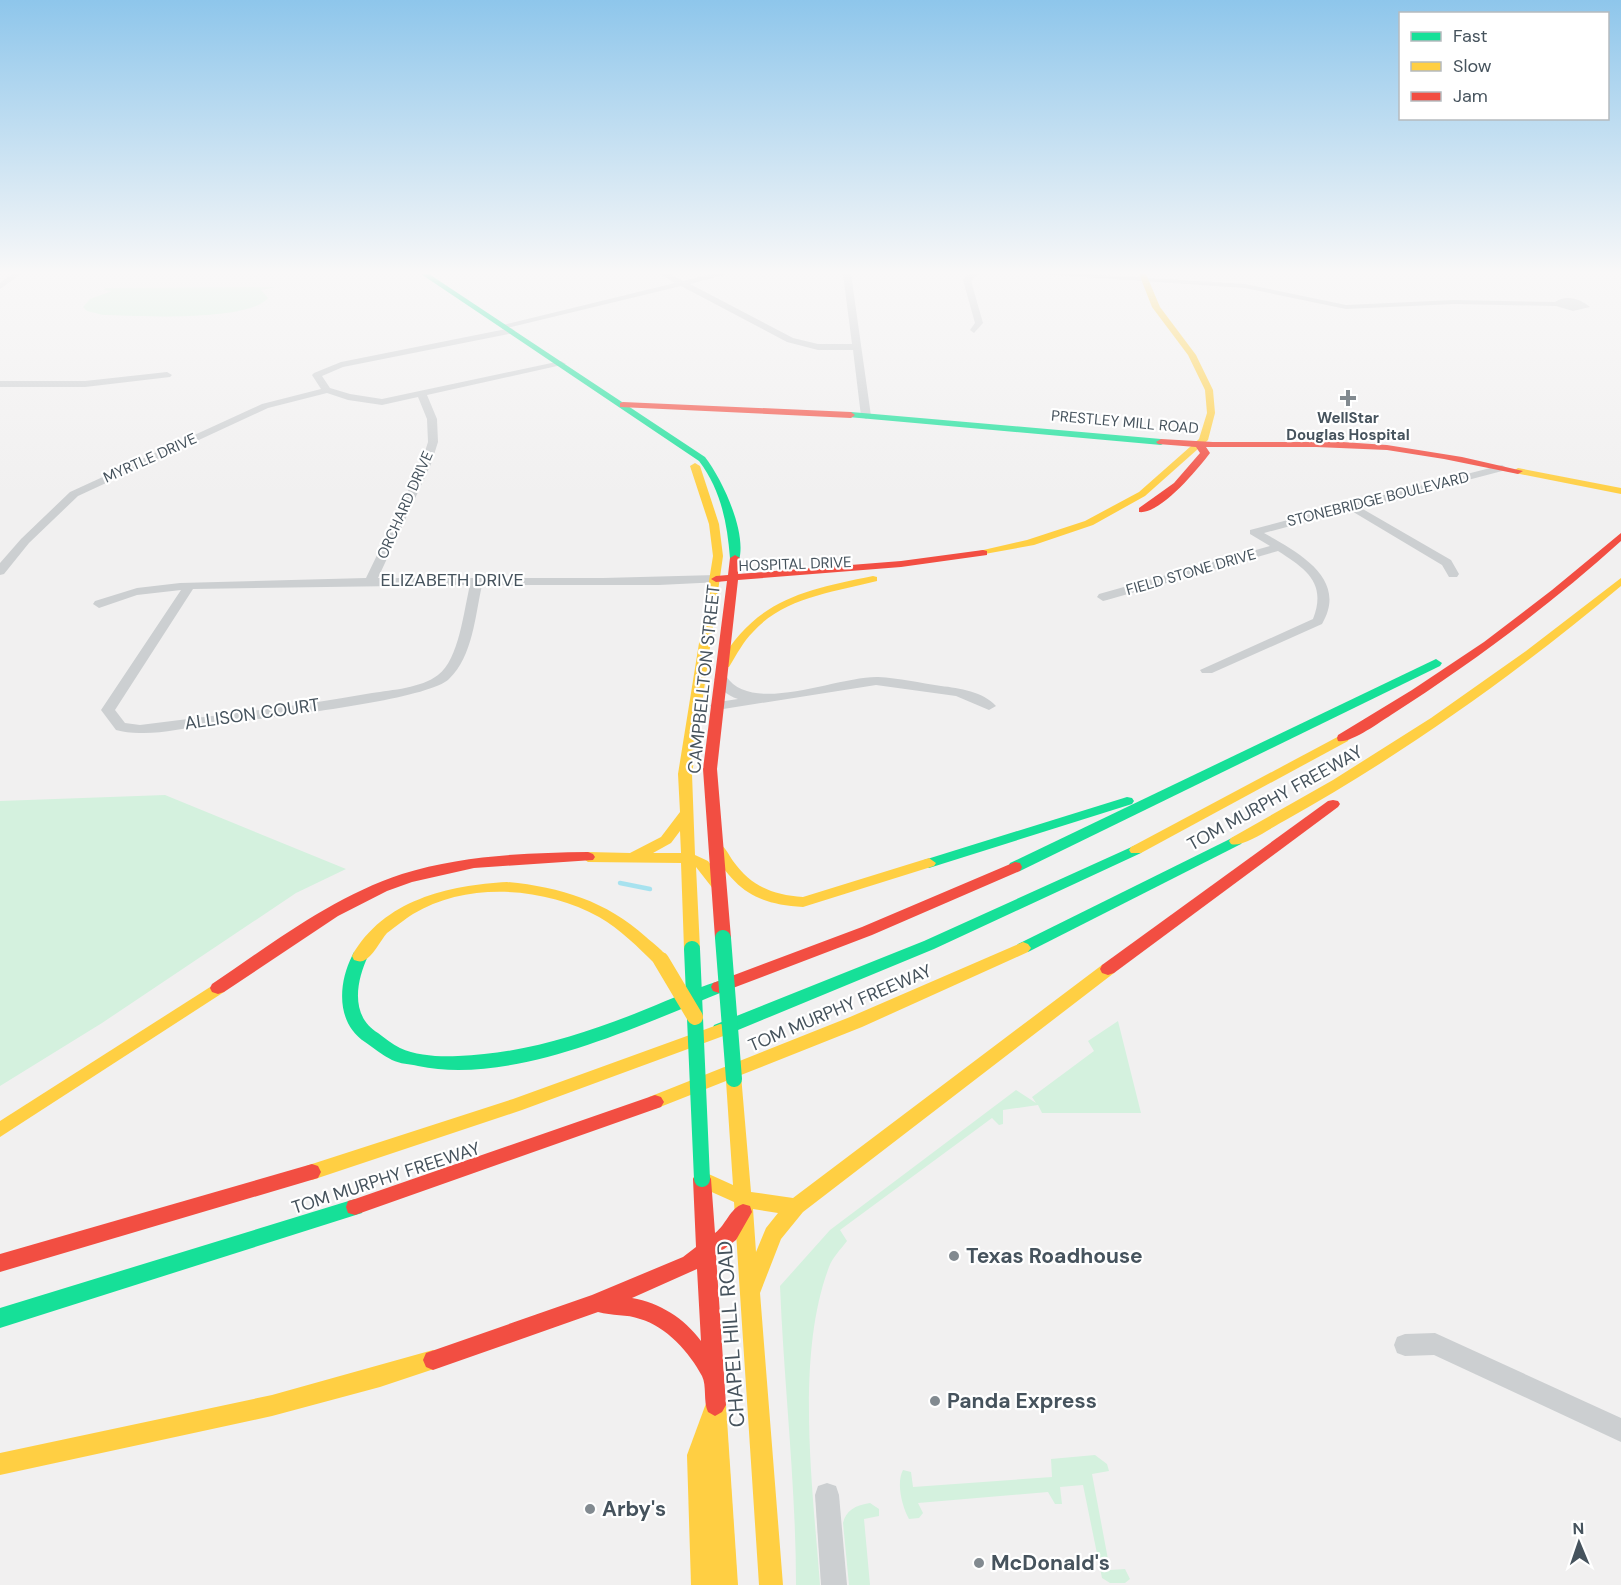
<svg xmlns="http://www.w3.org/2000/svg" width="1621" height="1585" font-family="'DM Sans',sans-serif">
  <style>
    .green { fill: #d4f1de }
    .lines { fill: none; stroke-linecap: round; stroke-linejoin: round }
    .stream { stroke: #a7e2ef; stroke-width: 4.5 }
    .street { fill: #cccfd1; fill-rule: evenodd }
    .fast { fill: #16e098; fill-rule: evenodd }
    .slow { fill: #ffcf43; fill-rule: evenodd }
    .jam { fill: #f24e42; fill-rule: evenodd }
    .fast-bridge { stroke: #16e098; stroke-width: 16 }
    .slow-bridge { stroke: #ffcf43; stroke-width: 16 }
    .poi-dot { fill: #828a90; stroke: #fff; stroke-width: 2 }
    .labels { text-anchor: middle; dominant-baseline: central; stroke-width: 4.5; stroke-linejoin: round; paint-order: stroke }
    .far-poi-label { font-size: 15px; font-weight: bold; fill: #46535d; stroke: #fff }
    .far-street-label { font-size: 15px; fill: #46535d; stroke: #fff }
    .street-label { font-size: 18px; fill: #46535d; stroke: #fff }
    .near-poi-label { font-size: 21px; font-weight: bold; fill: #46535d; stroke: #fff; text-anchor: start }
    .near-street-label { font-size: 21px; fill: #46535d; stroke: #fff }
  </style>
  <rect width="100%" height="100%" fill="#f1f0f0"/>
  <g class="green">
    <path d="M277 287 261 290 268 298C249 322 135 316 103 315L87 311 83 307 90 299 112 291 103 290 106 288Z"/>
    <path d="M165 795 346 869 296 893 102 1023 0 1086V801Z"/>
    <path d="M1118 1021 1141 1113H1042L1038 1105 1003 1110V1124L999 1125 992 1118 840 1230 847 1241C841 1249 832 1258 829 1267 795 1357 813 1490 820 1585H796C796 1485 784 1386 780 1286L830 1230 1016 1090 1036 1103 1032 1097 1094 1051 1088 1041Z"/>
    <path d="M1095 1455 1107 1464 1109 1471 1092 1474 1110 1570 1125 1569 1130 1579 1125 1583H1110L1102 1578 1083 1485 1060 1487 1062 1504H1055L1048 1492 918 1503 923 1513 919 1518 909 1519C902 1506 896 1483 903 1470L911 1472 913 1487 1052 1477 1051 1459Z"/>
    <path d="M870 1503 879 1509V1516L864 1519 870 1585H849L843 1523C846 1510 856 1505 870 1503Z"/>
  </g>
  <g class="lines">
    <path class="stream" d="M620 883 650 889"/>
    <g class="street">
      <path d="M12 274H21L0 289V283Z"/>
      <path d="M660 274H670L683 281 712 274H727L690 284 793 338 818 344H852L843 274H851L871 416 866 419 861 416 853 350H818L787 342 681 286 503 329 499 326 675 283Z"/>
      <path d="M969 274H978L971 281 983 323 974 333 970 330 975 323 963 280Z"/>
      <path d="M1040 274H1087L1245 284 1346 305 1454 300 1555 302C1566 294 1581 299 1590 307L1573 311 1556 306 1454 304 1346 309 1245 288Z"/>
      <path d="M511 328 515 331 514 333 343 367 322 376 330 388 350 394 382 399 561 361 566 364 427 395 437 419 438 442 431 464 378 578H603L716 575 722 579 720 582 659 585H482C475 616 473 656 449 679 425 702 248 720 207 725 185 728 161 734 139 733 131 733 123 732 116 730L101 710 181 590 137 595 99 608 93 604 95 601 137 588 180 583 366 578 421 464 428 442 427 419 418 397 382 405 348 400 327 393 268 408 78 496 29 543 4 574 0 575V563L21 539 70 492 262 404 321 389 312 375 314 373 341 362ZM470 585C464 609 459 660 438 675 421 688 392 690 372 693 295 707 217 715 140 725L125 723 115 710 193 589Z"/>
      <path d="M167 372 172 375 170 377 85 387H0V381H85Z"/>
      <path d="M1502 465 1507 468 1506 470 1361 508 1451 560 1459 574 1457 577H1449L1442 565 1350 510 1264 533C1297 552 1349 578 1322 624L1212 673H1202L1200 670 1313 619C1327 583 1306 569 1278 551L1107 600 1103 601 1097 597 1099 594 1270 546 1250 534V530L1344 505 1345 503H1353Z"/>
      <path d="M721 675 726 676C752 716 837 676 878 677 899 678 920 683 941 686 959 688 984 692 996 706L989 710 956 696 876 685 717 710 710 706 712 703 738 699C726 695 720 689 714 679Z"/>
      <path d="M1435 1333 1621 1418V1442L1434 1355 1405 1356 1397 1353 1394 1345 1397 1337 1405 1334Z"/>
      <path d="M827 1483 836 1486 839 1495 847 1585H821L815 1495 818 1486Z"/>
    </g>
    <g class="fast">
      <path d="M421 274H429L705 457C722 479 747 532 739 560L735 561 730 558C727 522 721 490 699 461Z"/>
      <path d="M851 412 1161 439 1166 442 1161 445 848 417 847 415Z"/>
      <path d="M1436 659 1442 663 1440 666 1020 871H1010L1008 867 1010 863Z"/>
      <path d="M1127 797 1132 798 1134 801 1132 804 929 868 922 863 924 860Z"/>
      <path d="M1236 836 1243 841 1241 844 1028 952H1018L1015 948 1018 944Z"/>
      <path d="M1136 845 1143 850 1141 853 934 949 726 1035 720 1036 714 1035 712 1030 714 1025 924 941Z"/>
      <path d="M360 950 366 952 368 956C356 982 350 1016 378 1033 385 1038 392 1044 400 1048 417 1056 441 1057 458 1056 519 1054 578 1036 634 1014 662 1003 690 990 719 981L725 983 727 987 725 991C638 1026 513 1086 418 1066 410 1064 400 1064 392 1060 382 1055 374 1048 365 1042 336 1023 338 984 352 956L354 952Z"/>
      <path d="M355 1199 362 1201 364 1207 362 1213 0 1328V1308Z"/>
    </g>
    <g class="slow">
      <path d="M1139 274H1146L1160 307 1196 355 1213 390 1215 413 1208 440 1145 496 1093 525 1034 545 979 555V551L1027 540 1085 521 1139 492 1199 439 1207 413 1205 390 1188 355 1152 307Z"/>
      <path d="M695 463 700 466 719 524 723 556 692 774 695 855 708 861 726 886 724 890H714L696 867 700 949 697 953H687L684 949 681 863 588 862 581 857 588 852 630 853 661 837 680 812 678 774 713 556 709 524 690 466ZM680 831 681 853H653L671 843Z"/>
      <path d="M1518 468 1621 488V494L1515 473 1513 471Z"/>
      <path d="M873 576 877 577V581C835 592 784 597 753 632 743 642 737 654 729 667H721L719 664C756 599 805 590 873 576Z"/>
      <path d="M1621 578V586C1516 674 1404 754 1284 821 1272 827 1243 848 1231 844L1229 841 1231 838 1333 780 1431 718 1526 651Z"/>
      <path d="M1343 734 1348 735 1349 738 1348 741 1141 853H1131L1129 850 1131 847Z"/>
      <path d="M717 843C725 845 728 854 733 861 751 886 772 895 803 897L929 858 936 863 934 866 803 907C754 904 735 889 710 848Z"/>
      <path d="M507 882C560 887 606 901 646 937 654 944 664 951 669 960L667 964 661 966 655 964C638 947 620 929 599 917 545 887 468 881 413 914 405 919 395 927 387 933 380 941 373 957 363 961 359 962 358 961 354 960L352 956C383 900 449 885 507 882Z"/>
      <path d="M1023 942 1028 944 1031 948 1028 952 862 1027 741 1075 751 1192 793 1198 1102 965 1108 963 1114 965 1116 969 1114 973 803 1212 781 1239 760 1293 783 1585H759L734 1202 696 1185 693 1179 696 1173 702 1171 733 1185 726 1081 655 1109 649 1107 646 1102 649 1097 850 1017ZM753 1209 778 1213 766 1228 756 1252Z"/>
      <path d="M218 982 224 984 226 988 224 992 0 1137V1121Z"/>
      <path d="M720 1024 726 1025 728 1030 726 1035 522 1110 312 1180 306 1178 303 1172 306 1166 312 1164 513 1099Z"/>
      <path d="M433 1350 440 1353 443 1360 440 1367 380 1387 272 1416 0 1475V1453L272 1395Z"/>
      <path d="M715 1394 722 1398 726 1405 738 1585H691L687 1455 708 1398Z"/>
    </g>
    <g class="jam">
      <path d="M623 402 851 412 855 415 851 418 620 407V403Z"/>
      <path d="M1161 439 1213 442H1342L1387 445 1462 457 1523 471 1518 474 1444 459 1387 450 1316 447H1206L1210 453C1198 469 1160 515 1139 512V508L1174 483 1200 453 1196 447 1158 444 1156 442Z"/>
      <path d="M1621 533V541C1549 606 1472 663 1391 715 1380 722 1350 744 1338 741L1337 738 1338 735 1412 690 1484 642 1552 590Z"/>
      <path d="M983 550 987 551V555L901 567 738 580 717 769 731 938 728 942H718L715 938 703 769 727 581 716 582 711 579 716 576 728 575 730 558 735 555 740 558 738 574 901 561Z"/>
      <path d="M1333 800 1338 801 1340 804 1338 807 1114 973 1108 975 1102 973 1100 969 1102 965 1328 801Z"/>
      <path d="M588 852 593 854 595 857 593 860 474 868 412 882 387 891 338 916 224 992 218 994 212 992 210 988 212 984C273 943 332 897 402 874 462 855 526 853 588 852Z"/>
      <path d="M1015 862 1020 863 1022 867 1020 871 872 935 725 991 719 993 713 991 711 987 713 983 862 927Z"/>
      <path d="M655 1095 661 1097 664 1102 661 1107 355 1215 348 1213 346 1207 348 1201 355 1199Z"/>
      <path d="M312 1164 318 1166 321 1172 318 1178 0 1272V1254Z"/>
      <path d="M702 1171 708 1173 711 1179 715 1233C726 1225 730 1208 743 1204L750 1206 752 1212 736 1240 716 1255 726 1405 722 1412 715 1416 708 1412C703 1401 707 1386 702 1376 690 1353 666 1326 640 1319 627 1314 612 1316 598 1312L433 1370 426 1367 423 1360 426 1353 592 1295 683 1257 696 1247 693 1179 696 1173ZM697 1269 701 1341C684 1318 660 1303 632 1298Z"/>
    </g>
    <g class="fast-bridge">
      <path d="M723 938 734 1079"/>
      <path d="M692 949 702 1179"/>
    </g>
    <path class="slow-bridge" d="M661 960 695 1017"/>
  </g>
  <linearGradient id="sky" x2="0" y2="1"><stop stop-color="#8ec6eb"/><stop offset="0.55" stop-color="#f9f8f8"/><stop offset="1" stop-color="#f9f8f8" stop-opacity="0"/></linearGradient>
  <rect width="1621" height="496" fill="url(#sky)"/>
  <g class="poi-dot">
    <path d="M1345 389h6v6h6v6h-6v6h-6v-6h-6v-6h6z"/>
    <circle cx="954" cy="1256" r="6"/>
    <circle cx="935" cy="1401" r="6"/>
    <circle cx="590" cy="1509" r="6"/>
    <circle cx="979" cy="1563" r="6"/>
  </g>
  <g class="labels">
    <g class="far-poi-label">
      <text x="1348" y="418">WellStar<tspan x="1348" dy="17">Douglas Hospital</tspan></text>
    </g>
    <g class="far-street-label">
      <text transform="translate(1125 422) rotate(5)">PRESTLEY MILL ROAD</text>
      <text transform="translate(150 458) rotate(-24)">MYRTLE DRIVE</text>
      <text transform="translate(1378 499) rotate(-14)">STONEBRIDGE BOULEVARD</text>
      <text transform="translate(405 505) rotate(-66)">ORCHARD DRIVE</text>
      <text transform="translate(795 564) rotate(-2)">HOSPITAL DRIVE</text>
      <text transform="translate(1191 572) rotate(-16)">FIELD STONE DRIVE</text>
    </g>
    <g class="street-label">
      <text x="452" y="580">ELIZABETH DRIVE</text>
      <text transform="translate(704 679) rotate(-84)">CAMPBELLTON STREET</text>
      <text transform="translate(252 714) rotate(-8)">ALLISON COURT</text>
      <text transform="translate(1275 798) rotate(-29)">TOM MURPHY FREEWAY</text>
      <text transform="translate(840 1008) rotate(-23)">TOM MURPHY FREEWAY</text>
      <text transform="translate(386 1178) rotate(-18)">TOM MURPHY FREEWAY</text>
    </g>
    <g class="near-poi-label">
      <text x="966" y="1256">Texas Roadhouse</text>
      <text x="947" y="1401">Panda Express</text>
      <text x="602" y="1509">Arby's</text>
      <text x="991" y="1563">McDonald's</text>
    </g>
    <g class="near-street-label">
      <text transform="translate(731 1334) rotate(-94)">CHAPEL HILL ROAD</text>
    </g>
  </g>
  <rect x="1399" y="12" width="210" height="108" fill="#ffffff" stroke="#b5babe" stroke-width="1.5"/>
  <rect x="1411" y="32" width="30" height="9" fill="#16e098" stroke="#b5babe" stroke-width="1.5"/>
  <text x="1453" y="42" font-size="18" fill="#46535d">Fast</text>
  <rect x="1411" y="62" width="30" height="9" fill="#ffcf43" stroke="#b5babe" stroke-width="1.5"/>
  <text x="1453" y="72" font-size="18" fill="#46535d">Slow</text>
  <rect x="1411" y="92" width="30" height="9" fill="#f24e42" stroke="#b5babe" stroke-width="1.5"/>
  <text x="1453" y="102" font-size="18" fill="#46535d">Jam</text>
  <g transform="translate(1579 1543) rotate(358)" stroke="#ffffff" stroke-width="4.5" paint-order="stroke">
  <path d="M0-4.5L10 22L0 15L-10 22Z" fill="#46535d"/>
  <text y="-9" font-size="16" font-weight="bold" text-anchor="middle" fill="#46535d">N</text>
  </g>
</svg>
